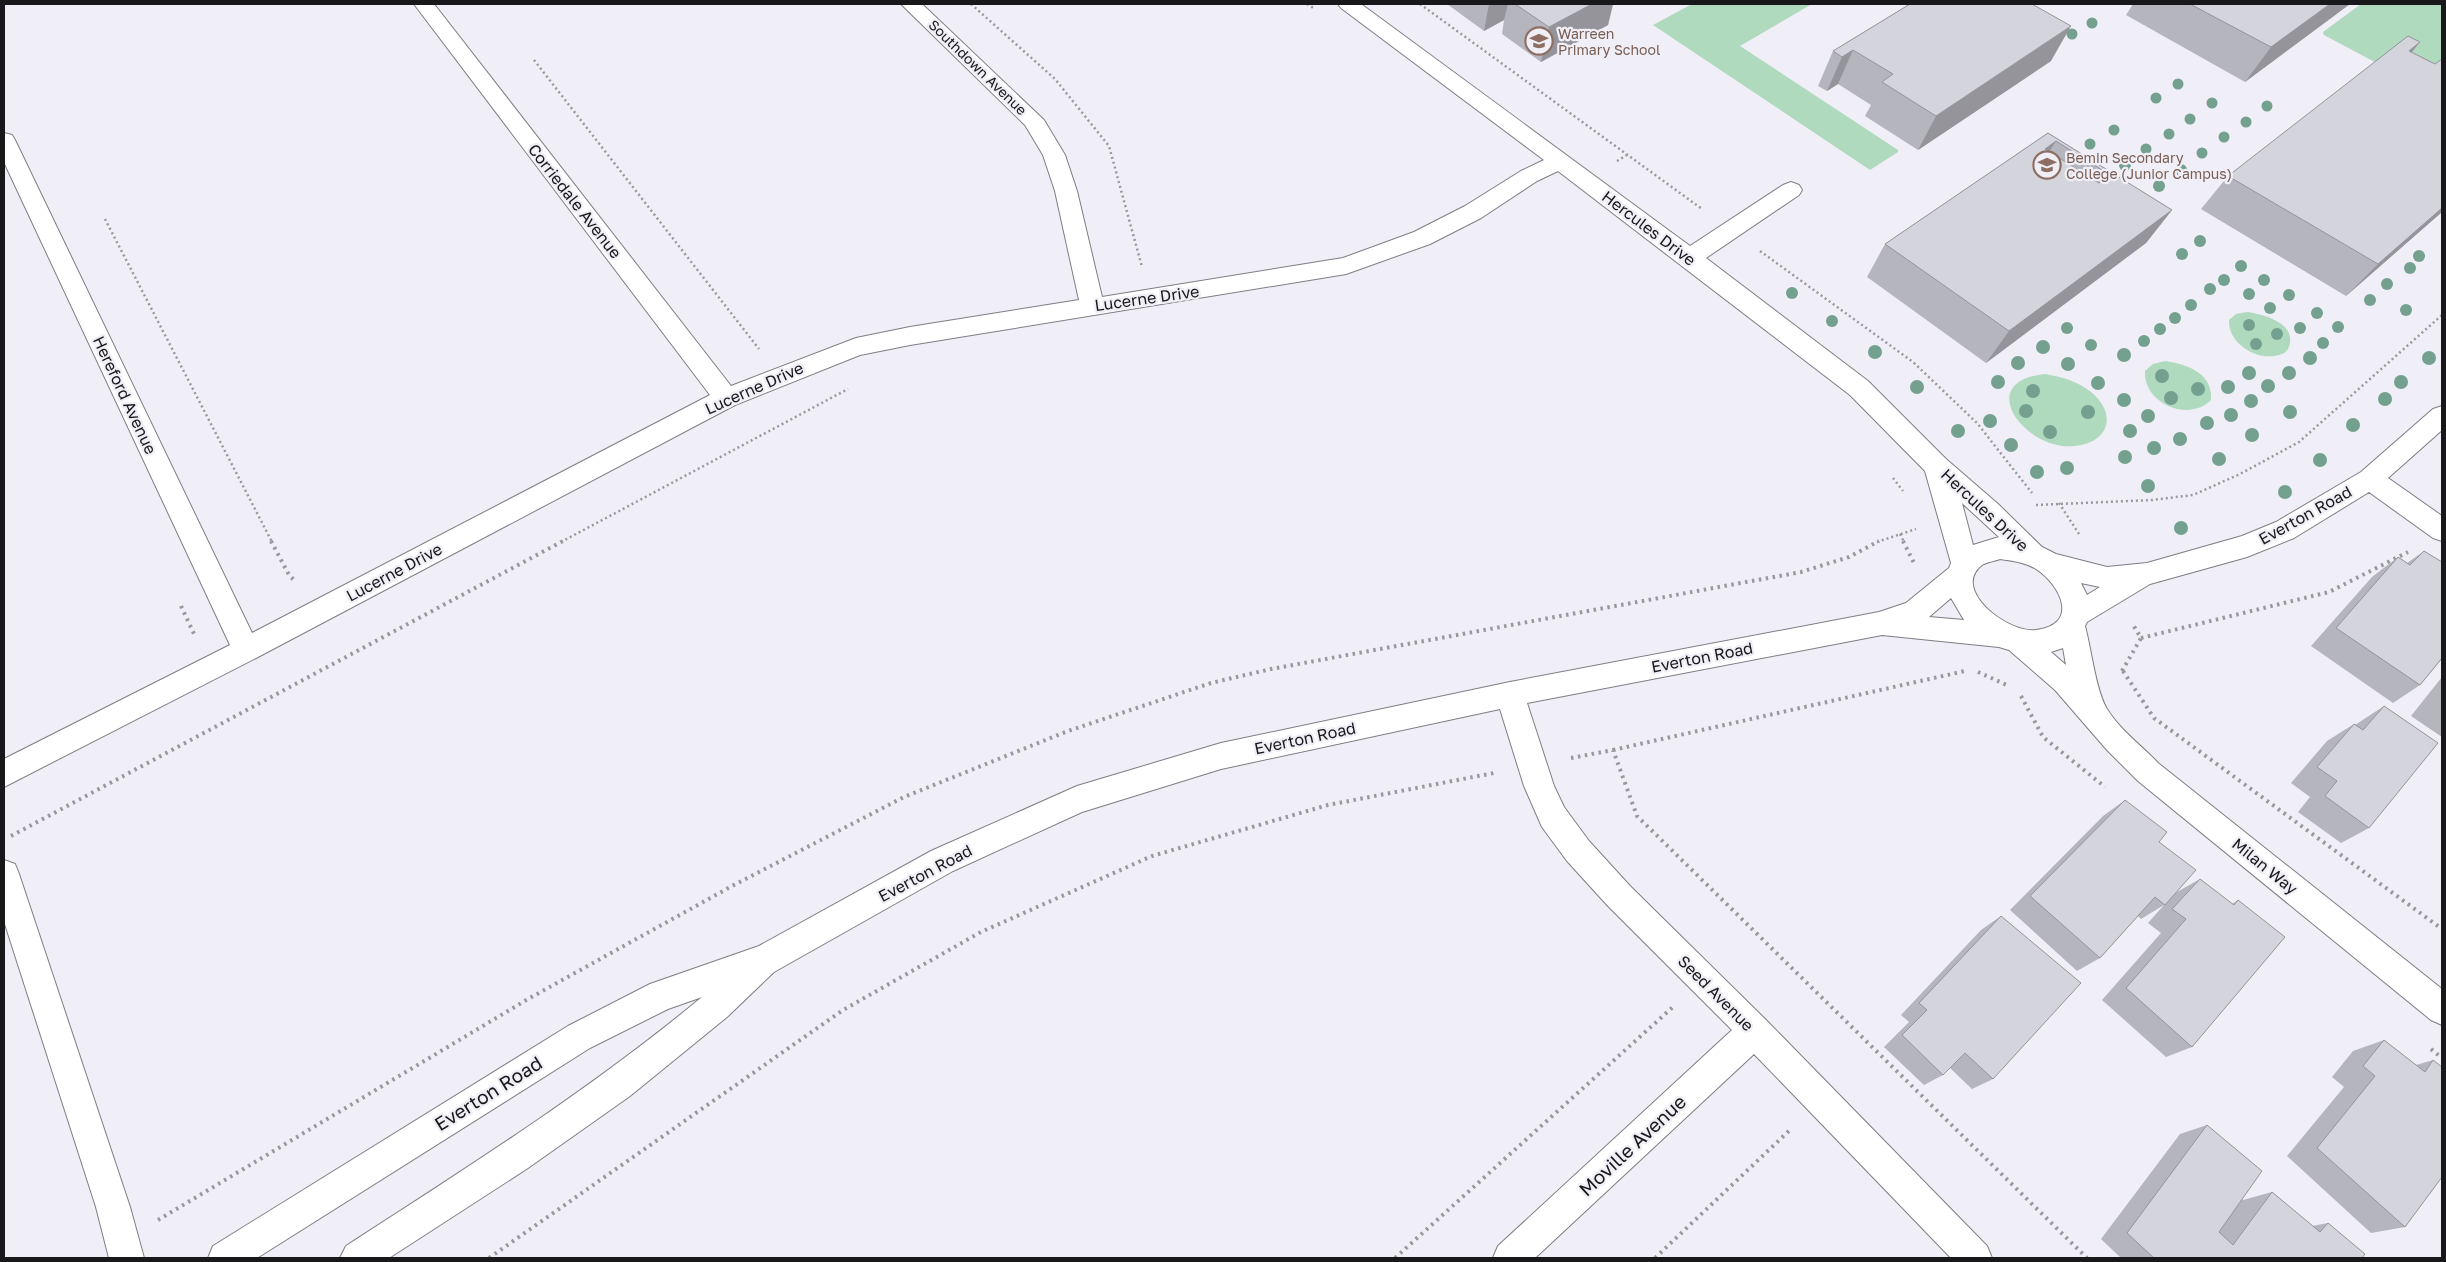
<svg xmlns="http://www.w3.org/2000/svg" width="2446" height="1262" font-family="'Golos Text',sans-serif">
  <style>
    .green { fill: #afdabe }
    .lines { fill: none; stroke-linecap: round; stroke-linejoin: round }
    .minor-casing { stroke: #7f7d84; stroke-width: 2 }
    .path-far1 { stroke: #9a989e; stroke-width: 2.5; stroke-dasharray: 2 3; stroke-linecap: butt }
    .path { stroke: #9a989e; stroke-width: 4; stroke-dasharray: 2.5 4.5; stroke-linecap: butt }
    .minor { fill: #fff; fill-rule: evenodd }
    .tree { fill: #74a08f }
    .wall { fill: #b5b6bd }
    .shaded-wall { fill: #94949a }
    .building { fill: #d3d4dc; stroke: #94949a; fill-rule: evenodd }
    .labels { text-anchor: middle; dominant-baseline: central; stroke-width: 4.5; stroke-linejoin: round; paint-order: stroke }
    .far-education-label { font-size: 14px; fill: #785e54; stroke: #f0eef6; text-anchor: start }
    .far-street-label { font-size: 14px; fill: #18171a; stroke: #f0eef6 }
    .street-label { font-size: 16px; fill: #18171a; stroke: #f0eef6 }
    .near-street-label { font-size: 19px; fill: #18171a; stroke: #f0eef6 }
  </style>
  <rect width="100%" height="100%" fill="#f0eef6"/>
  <g class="green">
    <path d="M1692 4H1812L1740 46 1898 150V152L1870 170 1653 25Z"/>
    <path d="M2361 4H2442V98L2324 35 2323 32Z"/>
    <path d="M2247 312C2262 314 2293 322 2290 342 2290 347 2287 352 2282 354 2260 363 2228 345 2229 320L2236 314Z"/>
    <path d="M2165 361C2188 364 2213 374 2211 400 2188 423 2143 403 2145 371L2153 364Z"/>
    <path d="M2045 374C2062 377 2077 381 2091 392 2118 414 2109 443 2074 446 2026 451 1972 382 2045 374Z"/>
  </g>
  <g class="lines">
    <g class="minor-casing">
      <g id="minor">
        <path d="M414 4H434L731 386 856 338 910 327 1079 300 1055 191 1043 155 1025 125 901 4H922L1044 120 1065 155 1077 191 1102 297 1343 258 1414 232 1465 206 1521 171 1544 160 1341 8 1338 4H1361L1690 246 1783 185 1791 182 1799 185 1802 190 1799 195 1706 258 1868 381 1946 459 1998 504 2042 547 2056 554 2107 567 2147 563 2242 536 2276 522 2361 472 2433 409 2442 406V430L2388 478 2442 516V541L2433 538 2369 492 2294 538 2247 557 2150 584 2087 622 2085 626C2091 648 2096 691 2107 709 2119 729 2142 746 2158 763L2442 989V1025L2431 1020 2138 781 2107 750 2055 690 2009 650 1999 647 1882 635 1527 703 1554 786 1564 807 1589 841 1630 886 1766 1020 1987 1246 1992 1258H1951L1754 1054 1535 1258H1493L1498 1246 1732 1030 1608 906 1567 861 1542 827 1524 786 1500 709 1221 769 1082 812 953 871 774 972 727 1017 630 1096 528 1168 389 1258H340L346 1246C468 1167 590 1090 702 997L668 1009 590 1048 257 1258H208L213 1246 568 1026 650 984 759 946 931 851 1077 786 1221 743 1510 682 1879 612 1906 603 1949 568 1951 563 1925 471 1850 395 1558 171 1537 181 1481 218 1430 244 1346 274 910 345 860 355 735 405 256 658 4 787V759L230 645 4 162V133L12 135 15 140 252 633 710 395ZM1962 503 1999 537 1973 545ZM2000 559C2013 561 2025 562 2036 569 2062 586 2079 625 2036 630 2009 634 1950 590 1982 565 1987 562 1995 561 2000 559ZM2081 583 2100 587 2087 595ZM1951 598 1964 620 1929 617ZM2063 648 2066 665 2051 652Z"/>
        <path d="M4 860 15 864 19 874 130 1207 144 1258H109L96 1207 4 921Z"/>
      </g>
    </g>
    <g class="path-far1">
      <path d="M971 4 1055 79 1109 146 1142 267"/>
      <path d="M1307 4 1315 9"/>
      <path d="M1420 4 1702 209"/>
      <path d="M534 60 759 349"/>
      <path d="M1617 161 1627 155"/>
      <path d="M105 219 272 542"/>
      <path d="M1760 251 1913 362 1977 423 2032 493"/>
      <path d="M1893 478 1903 491"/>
      <path d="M2059 503 2079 534"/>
      <path d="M2036 505 2152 500 2193 495 2240 474 2299 442 2442 315"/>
      <path d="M1900 534 1904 542"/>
      <path d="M561 542 848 389"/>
      <path d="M1877 542 1916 529"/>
    </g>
    <g class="path">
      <path d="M271 541 289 575 296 582"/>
      <path d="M1903 541 1914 563"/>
      <path d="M181 606 195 636"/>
      <path d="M2141 638 2329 592 2408 552"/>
      <path d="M2122 671 2141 638 2132 623"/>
      <path d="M2123 671 2154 718 2442 929"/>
      <path d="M1978 672 2009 686"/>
      <path d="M2021 696 2043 737 2105 787"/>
      <path d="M1613 750 1965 671"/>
      <path d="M1571 758 1613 750 1637 816 2087 1258"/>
      <path d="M11 836 563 541"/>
      <path d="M2431 1049 2442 1058"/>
      <path d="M158 1220 528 999 732 886 904 797 1068 731 1211 683 1271 669 1801 572 1849 557 1879 541"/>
      <path d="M489 1258 843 1010 981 932 1152 856 1328 805 1494 773"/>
      <path d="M1395 1258 1674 1006"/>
      <path d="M1655 1258 1792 1128"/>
    </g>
    <use href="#minor" class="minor"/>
  </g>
  <g class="tree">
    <circle cx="2092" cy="23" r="5.5"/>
    <circle cx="2072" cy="34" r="5.5"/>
    <circle cx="2178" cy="84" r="5.5"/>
    <circle cx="2156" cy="98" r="5.5"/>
    <circle cx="2212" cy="103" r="5.5"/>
    <circle cx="2267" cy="106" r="5.5"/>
    <circle cx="2190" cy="119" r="5.5"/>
    <circle cx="2246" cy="122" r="5.5"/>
    <circle cx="2114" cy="130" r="5.5"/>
    <circle cx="2169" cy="134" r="5.5"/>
    <circle cx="2224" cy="137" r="5.5"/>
    <circle cx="2090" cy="144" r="5.5"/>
    <circle cx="2146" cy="149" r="5.5"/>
    <circle cx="2202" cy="153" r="5.5"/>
    <circle cx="2125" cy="165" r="6"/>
    <circle cx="2181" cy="170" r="6"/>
    <circle cx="2159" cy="186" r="6"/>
    <circle cx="2200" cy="241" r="6"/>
    <circle cx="2182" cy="254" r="6"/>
    <circle cx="2419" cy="256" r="6"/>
    <circle cx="2241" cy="266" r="6"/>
    <circle cx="2410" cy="268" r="6"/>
    <circle cx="2224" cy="280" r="6"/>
    <circle cx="2264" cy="280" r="6"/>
    <circle cx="2387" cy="284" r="6"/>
    <circle cx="2210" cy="289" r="6"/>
    <circle cx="1792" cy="293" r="6"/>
    <circle cx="2249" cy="294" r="6"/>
    <circle cx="2289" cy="295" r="6"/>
    <circle cx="2370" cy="300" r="6"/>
    <circle cx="2191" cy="305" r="6"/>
    <circle cx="2270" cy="308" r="6"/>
    <circle cx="2406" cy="310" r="6"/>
    <circle cx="2317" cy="313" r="6"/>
    <circle cx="2175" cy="318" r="6"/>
    <circle cx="1832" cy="321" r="6"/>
    <circle cx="2249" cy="325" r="6"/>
    <circle cx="2338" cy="327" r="6"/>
    <circle cx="2067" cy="328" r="6"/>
    <circle cx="2300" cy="328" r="6"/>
    <circle cx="2160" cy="329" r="6"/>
    <circle cx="2277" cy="334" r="6"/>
    <circle cx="2144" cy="341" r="6"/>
    <circle cx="2323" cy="343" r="6"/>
    <circle cx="2256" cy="344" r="6"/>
    <circle cx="2091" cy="345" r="6"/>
    <circle cx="2043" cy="347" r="7"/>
    <circle cx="1875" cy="352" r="7"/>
    <circle cx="2124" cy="355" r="7"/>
    <circle cx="2310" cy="358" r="7"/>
    <circle cx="2429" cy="358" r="7"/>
    <circle cx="2018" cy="363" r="7"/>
    <circle cx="2068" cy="364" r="7"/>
    <circle cx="2249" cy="373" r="7"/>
    <circle cx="2289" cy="373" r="7"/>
    <circle cx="2162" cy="376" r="7"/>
    <circle cx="1998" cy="382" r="7"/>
    <circle cx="2401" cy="382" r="7"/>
    <circle cx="2098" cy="383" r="7"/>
    <circle cx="2268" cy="386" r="7"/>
    <circle cx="1917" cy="387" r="7"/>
    <circle cx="2228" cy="387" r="7"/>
    <circle cx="2198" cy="389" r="7"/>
    <circle cx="2033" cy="391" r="7"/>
    <circle cx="2171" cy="398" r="7"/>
    <circle cx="2385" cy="399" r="7"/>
    <circle cx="2124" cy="400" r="7"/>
    <circle cx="2251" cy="401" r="7"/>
    <circle cx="2026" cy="411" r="7"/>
    <circle cx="2088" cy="412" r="7"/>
    <circle cx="2290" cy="412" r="7"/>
    <circle cx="2231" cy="415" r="7"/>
    <circle cx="2148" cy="416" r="7"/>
    <circle cx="1990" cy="421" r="7"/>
    <circle cx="2207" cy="423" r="7"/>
    <circle cx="2353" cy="425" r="7"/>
    <circle cx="1958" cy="431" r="7"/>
    <circle cx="2130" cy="431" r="7"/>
    <circle cx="2050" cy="432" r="7"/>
    <circle cx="2252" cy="435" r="7"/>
    <circle cx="2180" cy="439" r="7"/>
    <circle cx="2011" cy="445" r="7"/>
    <circle cx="2154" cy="448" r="7"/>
    <circle cx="2125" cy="457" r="7"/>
    <circle cx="2219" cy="459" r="7"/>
    <circle cx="2320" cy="460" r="7"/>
    <circle cx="2067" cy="468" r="7"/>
    <circle cx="2037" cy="472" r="7"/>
    <circle cx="2148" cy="486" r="7"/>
    <circle cx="2285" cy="492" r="7"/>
    <circle cx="2181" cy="528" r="7"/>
  </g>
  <g class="wall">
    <path d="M1447 4H1613L1608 25 1541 62 1502 34 1504 20 1484 31Z"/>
    <path d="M1910 4 2051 61 1918 150 1865 116 1871 105 1838 84 1827 91 1818 86 1833 51Z"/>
    <path d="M2133 4H2350L2245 82 2126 15Z"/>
    <path d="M2420 42 2412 52 2435 64 2442 59V212L2346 296 2201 209 2228 176Z"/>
    <path d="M2048 133 2172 210 2146 243 1986 363 1867 277 1885 244Z"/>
    <path d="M2424 551 2442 562V661L2441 660 2420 685 2393 703 2311 646 2372 577 2398 557 2407 563Z"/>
    <path d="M2442 677V737L2411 716Z"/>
    <path d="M2384 706 2369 828 2341 843 2298 812 2310 797 2291 783 2327 741 2354 724 2355 725Z"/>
    <path d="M2125 800 2159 842 2175 893 2200 879 2232 904 2238 900 2192 1047 2166 1057 2102 1000 2161 933 2148 923 2164 905 2141 919 2138 916 2100 958 2077 971 2010 910 2103 816Z"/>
    <path d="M2001 916 1993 1079 1972 1089 1950 1068 1943 1075 1924 1085 1884 1047 1909 1022 1901 1015 1981 930Z"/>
    <path d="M2384 1040 2416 1065 2433 1060 2405 1227 2371 1233 2287 1156 2344 1087 2332 1077 2353 1051Z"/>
    <path d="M2207 1125 2243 1200 2272 1192 2312 1226 2328 1223 2362 1258H2121L2101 1239 2180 1134Z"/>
  </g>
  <g class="shaded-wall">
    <path d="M1489 4H1508L1504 20 1484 31Z"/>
    <path d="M1592 4H1613L1608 25 1541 62 1549 27Z"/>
    <path d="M2330 4H2350L2245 82 2271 47Z"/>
    <path d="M2071 26 2051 61 1918 150 1936 116Z"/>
    <path d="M2420 42 2391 77 2409 51Z"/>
    <path d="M1853 50 1838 84 1827 91 1842 57Z"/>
    <path d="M2056 141 2035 175 2045 149Z"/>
    <path d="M2442 208V212L2346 296 2378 264Z"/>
    <path d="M2172 210 2146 243 1986 363 2009 331Z"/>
  </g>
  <g class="building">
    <path d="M1515 4H1592L1549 27Z"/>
    <path d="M1910 4H2032L2071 26 1936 116 1882 82 1893 74 1853 50 1842 57 1833 51Z"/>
    <path d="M2190 4H2330L2271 47Z"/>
    <path d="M2408 36 2420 42 2409 51 2435 64 2442 59V208L2378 264 2228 176Z"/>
    <path d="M2048 133 2172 210 2009 331 1885 244ZM2056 141 2110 175 2099 183 2045 149Z"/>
    <path d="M2424 551 2442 562V658L2420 685 2336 628 2398 557 2410 565Z"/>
    <path d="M2384 706 2438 743 2369 828 2325 796 2337 781 2317 767 2354 724 2363 730Z"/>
    <path d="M2125 800 2167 832 2159 842 2196 870 2165 905 2155 897 2100 958 2030 896Z"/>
    <path d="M2200 879 2234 905 2238 900 2285 937 2192 1047 2126 988 2186 919 2172 909Z"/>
    <path d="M2001 916 2081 983 1993 1079 1965 1053 1943 1075 1902 1035 1927 1010 1919 1003Z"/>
    <path d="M2384 1040 2425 1072 2433 1060 2442 1067V1177L2405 1227 2317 1148 2375 1076 2363 1066Z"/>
    <path d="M2207 1125 2262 1171 2219 1232 2233 1245 2272 1192 2320 1232 2328 1223 2365 1254 2362 1258H2154L2127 1233Z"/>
  </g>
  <defs>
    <g id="school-ring" transform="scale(1.4375)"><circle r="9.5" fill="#f0eef6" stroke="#8d6e63" stroke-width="1.5"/><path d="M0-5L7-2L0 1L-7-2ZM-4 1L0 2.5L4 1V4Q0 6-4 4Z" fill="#8d6e63"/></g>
  </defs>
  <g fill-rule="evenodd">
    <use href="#school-ring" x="1539" y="41"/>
    <use href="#school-ring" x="2047" y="165"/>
  </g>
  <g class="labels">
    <g class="far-education-label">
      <text x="1558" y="33">Warreen<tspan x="1558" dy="16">Primary School</tspan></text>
      <text x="2066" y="157">Bemin Secondary<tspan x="2066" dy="16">College (Junior Campus)</tspan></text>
    </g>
    <g class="far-street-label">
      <text transform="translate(978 67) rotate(44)">Southdown Avenue</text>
    </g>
    <g class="street-label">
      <text transform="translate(575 201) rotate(52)">Corriedale Avenue</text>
      <text transform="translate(1649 228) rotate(37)">Hercules Drive</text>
      <text transform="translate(1147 298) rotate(-8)">Lucerne Drive</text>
      <text transform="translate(754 388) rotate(-24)">Lucerne Drive</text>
      <text transform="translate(125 395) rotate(65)">Hereford Avenue</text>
      <text transform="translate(1985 510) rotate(43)">Hercules Drive</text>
      <text transform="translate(2305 515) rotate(-29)">Everton Road</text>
      <text transform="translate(394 572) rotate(-28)">Lucerne Drive</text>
      <text transform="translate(1702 657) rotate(-11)">Everton Road</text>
      <text transform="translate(1305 738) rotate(-12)">Everton Road</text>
      <text transform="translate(2265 866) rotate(39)">Milan Way</text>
      <text transform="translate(925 873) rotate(-28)">Everton Road</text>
      <text transform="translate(1716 993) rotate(45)">Seed Avenue</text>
    </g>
    <g class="near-street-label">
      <text transform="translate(488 1093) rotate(-32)">Everton Road</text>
      <text transform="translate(1632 1145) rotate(-43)">Moville Avenue</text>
    </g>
  </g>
  <rect width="2446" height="1262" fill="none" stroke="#18171a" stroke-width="10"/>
</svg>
